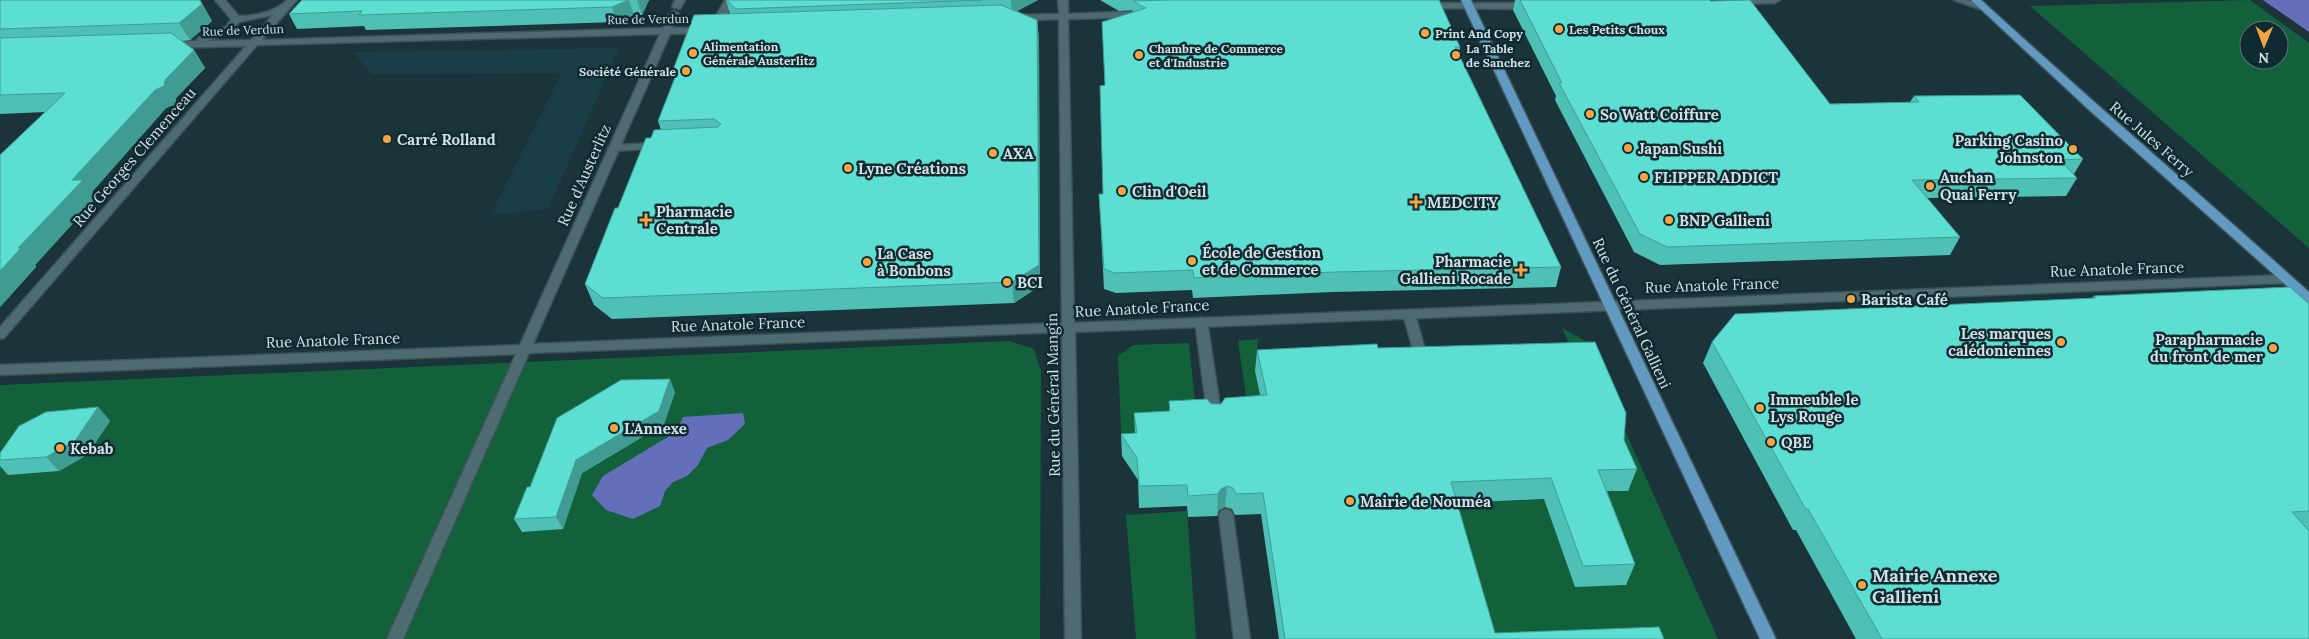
<svg xmlns="http://www.w3.org/2000/svg" width="2309" height="639" font-family="Lora,serif">
  <style>
    .built { fill: #1a3e47 }
    .green { fill: #13613b; fill-rule: evenodd }
    .water { fill: #646fba }
    .lines { fill: none; stroke-linecap: round; stroke-linejoin: round }
    .service-casing { stroke: #3c5258; stroke-width: 3 }
    .minor-casing { stroke: #3c5258; stroke-width: 3 }
    .primary-casing { stroke: #3c5258; stroke-width: 3 }
    .service { fill: #4f6b72; fill-rule: evenodd }
    .minor { fill: #4f6b72; fill-rule: evenodd }
    .primary { fill: #6299c1; fill-rule: evenodd }
    .wall { fill: #4fc0b5 }
    .shaded-wall { fill: #409c93 }
    .building { fill: #5cdfd2; stroke: #409c93 }
    .poi-dot { fill: #f4a443; stroke: #0f2a30; stroke-width: 2 }
    .labels { text-anchor: middle; dominant-baseline: central; stroke-width: 5; stroke-linejoin: round; paint-order: stroke }
    .far-street-label { font-size: 12px; fill: #d1e0e4; stroke: #0f2a30 }
    .far-poi-label { font-size: 12px; font-weight: bold; fill: #d1e0e4; stroke: #0f2a30; text-anchor: start }
    .poi-label { font-size: 15px; font-weight: bold; fill: #d1e0e4; stroke: #0f2a30; text-anchor: start }
    .street-label { font-size: 15px; fill: #d1e0e4; stroke: #0f2a30 }
    .near-poi-label { font-size: 18px; font-weight: bold; fill: #d1e0e4; stroke: #0f2a30; text-anchor: start }
  </style>
  <rect width="100%" height="100%" fill="#1a343a"/>
  <path class="built" d="M619 48 548 209 491 215 562 73 372 74 353 52Z"/>
  <g class="green">
    <path d="M2250 0 2309 43V248L2030 6ZM2249 30H2279V60H2249Z"/>
    <path d="M1562 328 1585 341 1718 639H1484L1446 503 1582 498 1578 364Z"/>
    <path d="M1258 339 1255 371 1265 417 1249 418 1238 341Z"/>
    <path d="M1009 341 1034 349 1041 371 1040 639H0V385Z"/>
    <path d="M1189 343 1197 421 1137 455 1122 456 1118 356 1133 345Z"/>
    <path d="M1187 511 1196 639H1136L1126 515Z"/>
  </g>
  <g class="water">
    <path d="M2263 0H2309V32Z"/>
    <path d="M743 413 745 424 728 440 707 448 698 465 687 476 673 482 665 491 660 506 633 519 606 510 592 495 603 476 676 432 683 417Z"/>
  </g>
  <g class="lines">
    <g class="service-casing">
      <g id="service">
        <path d="M658 143 663 146 662 148 613 151 608 148 613 145Z"/>
        <path d="M1409 310 1415 314 1428 360 1422 365 1416 360 1403 314Z"/>
        <path d="M1201 317 1207 321 1222 420 1220 424H1210L1208 420 1195 321Z"/>
        <path d="M1226 509 1231 511 1233 515 1250 639H1234L1219 515 1221 511Z"/>
      </g>
    </g>
    <g class="minor-casing">
      <g id="minor">
        <path d="M215 0H225L239 16C254 16 276 12 287 0H297L262 40 663 28 669 14 674 11 679 14 672 28H709V32L706 33 670 34 533 344 1062 323 1059 19 1016 21 1011 18 1016 15 1059 14 1058 0H1068V14L1141 11 1146 14 1141 17 1068 19 1074 323 2286 275 2292 279 2286 283 1075 332 1081 639H1065L1062 332 529 353 403 639H387L516 354 0 375V365L520 345 660 34 257 45 4 338 0 339V327L246 46 169 48 164 45 169 42 197 41 198 38 226 27 231 19ZM273 15 251 40 207 41 232 31 239 22Z"/>
        <path d="M675 0H685L680 9 672 7Z"/>
        <path d="M725 0H735L727 14 739 27 737 29H731L717 14Z"/>
        <path d="M1729 0H1780L1775 3 1733 4 1730 3Z"/>
        <path d="M1954 0H1968L1990 8 1985 11Z"/>
        <path d="M1426 3H1531L1536 6 1531 9 1423 8 1421 6Z"/>
      </g>
    </g>
    <g class="primary-casing">
      <g id="primary">
        <path d="M1461 0H1471L1776 639H1760Z"/>
        <path d="M1971 0H1981C2089 99 2200 194 2309 292V303L2305 302 2088 109Z"/>
      </g>
    </g>
    <use href="#service" class="service"/>
    <use href="#minor" class="minor"/>
    <use href="#primary" class="primary"/>
  </g>
  <g class="wall">
    <path d="M0 0H200L212 21 190 40 182 41 194 50 205 68 176 98V104L166 108 92 192 96 198 35 265 36 267 0 307 45 112 0 114Z"/>
    <path d="M302 0H649L642 15H634L617 22 366 30 364 26 297 29 289 14Z"/>
    <path d="M726 0H1038L1017 11 1037 20 1039 40 1040 286 1014 303 612 319 594 305 585 284 618 208 651 138 661 130 658 121 675 77 673 70 730 14Z"/>
    <path d="M1100 0H1439L1460 47 1459 54 1561 267 1556 287 1333 292 1193 298 1192 290 1116 293 1104 289 1099 194H1103L1105 85 1133 10 1119 11Z"/>
    <path d="M1509 0H1710L1830 104 1910 102 1914 96 2083 159 2074 174 2077 178 2066 196 1927 198 1960 237 1950 255 1660 265 1634 252 1555 100 1556 96 1513 10 1515 0Z"/>
    <path d="M2094 296 2309 304V639H1856L1796 530H1793L1703 363 1712 342 2092 298Z"/>
    <path d="M1378 348 1624 440 1637 469 1628 491H1607L1635 564 1626 585 1575 587 1544 499 1457 503 1495 633 1664 639H1279L1261 514 1235 515 1232 509 1225 507 1219 510 1217 516 1188 517 1187 506 1139 508 1138 480 1122 456 1121 434 1135 433 1134 413 1169 411V401L1221 404 1260 395 1255 371 1257 350Z"/>
    <path d="M675 392 664 424 582 473 563 529 522 532 514 519 530 487Z"/>
    <path d="M98 407 110 421 87 455 59 471 8 475 0 466V453Z"/>
  </g>
  <g class="shaded-wall">
    <path d="M200 0 212 21 190 40 179 23Z"/>
    <path d="M629 0 634 15 617 22 612 7Z"/>
    <path d="M637 0H649L642 15Z"/>
    <path d="M1011 0H1038L1012 14Z"/>
    <path d="M1037 20 1039 40 1040 286 1014 303 1012 282Z"/>
    <path d="M194 50 205 68 176 98V104L166 108 92 192 96 198 35 265 36 267 0 307V271L72 180 155 90Z"/>
    <path d="M670 379 675 392 664 424 582 473 563 529 556 517 576 460Z"/>
    <path d="M98 407 110 421 87 455 59 471 46 457Z"/>
    <path d="M1227 486 1225 507 1219 510 1217 516 1218 494 1221 489Z"/>
  </g>
  <g class="building">
    <path d="M0 0H200L202 4 179 23 0 29Z"/>
    <path d="M302 0H628L612 7 359 15 362 11 289 14Z"/>
    <path d="M727 0H982L736 9Z"/>
    <path d="M1168 0H1439L1460 47H1455L1561 267 1336 272 1194 278 1193 270 1115 273 1104 269 1099 194H1103L1100 86 1105 85 1102 22 1146 8 1133 1Z"/>
    <path d="M1520 0H1710V1L1750 0 1830 104 1919 102 1914 96 2020 95 2083 159 2060 160 2077 178 1912 180 1960 237 1667 247 1640 234 1559 83H1562Z"/>
    <path d="M1001 5 1037 20 1039 265 1012 282 603 298 585 284 615 208H618L646 138H651L654 130 718 127 721 124 714 119 658 121 678 70H673L694 15Z"/>
    <path d="M171 33 194 50 165 80 164 86 155 90 72 180H83L18 248H21L0 271V155L65 93 0 95V38Z"/>
    <path d="M2290 287 2309 304V511L2292 512 2309 531V639H1882L1808 509 1805 508 1712 342 1735 314 2096 298 2094 296Z"/>
    <path d="M1595 342 1626 413 1624 440 1637 469 1598 470 1635 564 1583 566 1551 478 1451 482 1495 633 1659 627 1664 639H1285L1263 493 1236 494 1233 488 1227 486 1221 489 1218 494 1188 496 1187 485 1139 486 1137 458 1121 434 1137 433 1134 413 1170 411 1169 401 1207 399 1211 404H1221L1225 398 1267 395 1257 350 1377 344 1378 348Z"/>
    <path d="M670 379 659 411 576 460 556 517 514 519 527 487H530L557 418 621 380Z"/>
    <path d="M98 407 75 441 46 457 0 460V453L19 426 46 412Z"/>
  </g>
  <g class="poi-dot">
    <circle cx="1559" cy="29" r="5"/>
    <circle cx="1425" cy="33" r="5"/>
    <circle cx="693" cy="53" r="5"/>
    <circle cx="1139" cy="55" r="5"/>
    <circle cx="1456" cy="55" r="5"/>
    <circle cx="686" cy="71" r="5"/>
    <circle cx="1590" cy="114" r="5"/>
    <circle cx="387" cy="139" r="5"/>
    <circle cx="1628" cy="148" r="5"/>
    <circle cx="2073" cy="149" r="5"/>
    <circle cx="993" cy="153" r="5"/>
    <circle cx="848" cy="168" r="5"/>
    <circle cx="1644" cy="177" r="5"/>
    <circle cx="1930" cy="186" r="5"/>
    <circle cx="1122" cy="191" r="5"/>
    <path d="M1413.5 194.5h5v5h5v5h-5v5h-5v-5h-5v-5h5z"/>
    <path d="M643.5 212.5h5v5h5v5h-5v5h-5v-5h-5v-5h5z"/>
    <circle cx="1669" cy="220" r="5"/>
    <circle cx="1192" cy="261" r="5"/>
    <circle cx="867" cy="262" r="5"/>
    <path d="M1518.5 262.5h5v5h5v5h-5v5h-5v-5h-5v-5h5z"/>
    <circle cx="1007" cy="282" r="5"/>
    <circle cx="1851" cy="299" r="5"/>
    <circle cx="2061" cy="342" r="5"/>
    <circle cx="2273" cy="348" r="5"/>
    <circle cx="1760" cy="408" r="5"/>
    <circle cx="614" cy="428" r="5"/>
    <circle cx="1771" cy="442" r="5"/>
    <circle cx="60" cy="448" r="5"/>
    <circle cx="1350" cy="501" r="5"/>
    <circle cx="1862" cy="585" r="5"/>
  </g>
  <g class="labels">
    <g class="far-street-label">
      <text transform="translate(648 19) rotate(-1)">Rue de Verdun</text>
      <text transform="translate(243 30) rotate(-2)">Rue de Verdun</text>
    </g>
    <g class="far-poi-label">
      <text x="1569" y="29">Les Petits Choux</text>
      <text x="1435" y="33">Print And Copy</text>
      <text x="703" y="46">Alimentation<tspan x="703" dy="14">Générale Austerlitz</tspan></text>
      <text x="1149" y="48">Chambre de Commerce<tspan x="1149" dy="14">et d'Industrie</tspan></text>
      <text x="1466" y="48">La Table<tspan x="1466" dy="14">de Sanchez</tspan></text>
      <text x="676" y="71" text-anchor="end">Société Générale</text>
    </g>
    <g class="poi-label">
      <text x="1600" y="114">So Watt Coiffure</text>
      <text x="397" y="139">Carré Rolland</text>
      <text x="2063" y="140" text-anchor="end">Parking Casino<tspan x="2063" dy="17">Johnston</tspan></text>
      <text x="1638" y="148">Japan Sushi</text>
      <text x="1003" y="153">AXA</text>
      <text x="858" y="168">Lyne Créations</text>
      <text x="1654" y="177">FLIPPER ADDICT</text>
      <text x="1940" y="177">Auchan<tspan x="1940" dy="17">Quai Ferry</tspan></text>
      <text x="1132" y="191">Clin d'Oeil</text>
      <text x="1427" y="202">MEDCITY</text>
      <text x="656" y="211">Pharmacie<tspan x="656" dy="17">Centrale</tspan></text>
      <text x="1679" y="220">BNP Gallieni</text>
      <text x="1202" y="252">École de Gestion<tspan x="1202" dy="17">et de Commerce</tspan></text>
      <text x="877" y="253">La Case<tspan x="877" dy="17">à Bonbons</tspan></text>
      <text x="1511" y="261" text-anchor="end">Pharmacie<tspan x="1511" dy="17">Gallieni Rocade</tspan></text>
      <text x="1017" y="282">BCI</text>
      <text x="1861" y="299">Barista Café</text>
      <text x="2051" y="333" text-anchor="end">Les marques<tspan x="2051" dy="17">calédoniennes</tspan></text>
      <text x="2263" y="339" text-anchor="end">Parapharmacie<tspan x="2263" dy="17">du front de mer</tspan></text>
      <text x="1770" y="399">Immeuble le<tspan x="1770" dy="17">Lys Rouge</tspan></text>
      <text x="624" y="428">L'Annexe</text>
      <text x="1781" y="442">QBE</text>
      <text x="70" y="448">Kebab</text>
      <text x="1360" y="501">Mairie de Nouméa</text>
    </g>
    <g class="street-label">
      <text transform="translate(2152 139) rotate(41)">Rue Jules Ferry</text>
      <text transform="translate(134 157) rotate(-49)">Rue Georges Clemenceau</text>
      <text transform="translate(584 175) rotate(-66)">Rue d'Austerlitz</text>
      <text transform="translate(2117 269) rotate(-2)">Rue Anatole France</text>
      <text transform="translate(1712 285) rotate(-2)">Rue Anatole France</text>
      <text transform="translate(1142 308) rotate(-3)">Rue Anatole France</text>
      <text transform="translate(1632 313) rotate(65)">Rue du Général Gallieni</text>
      <text transform="translate(738 324) rotate(-2)">Rue Anatole France</text>
      <text transform="translate(333 340) rotate(-2)">Rue Anatole France</text>
      <text transform="translate(1053 395) rotate(-91)">Rue du Général Mangin</text>
    </g>
    <g class="near-poi-label">
      <text x="1872" y="575">Mairie Annexe<tspan x="1872" dy="21">Gallieni</tspan></text>
    </g>
  </g>
  <g transform="translate(2264 45) rotate(181)"><circle r="24" fill="#0f2a30" stroke="#5d7378"/>
  <path d="M0-4L9 19L0 12L-9 19Z" fill="#f4a443"/>
  <text y="-8" font-size="14" font-weight="bold" text-anchor="middle" fill="#d1e0e4">N</text>
  </g>
</svg>
